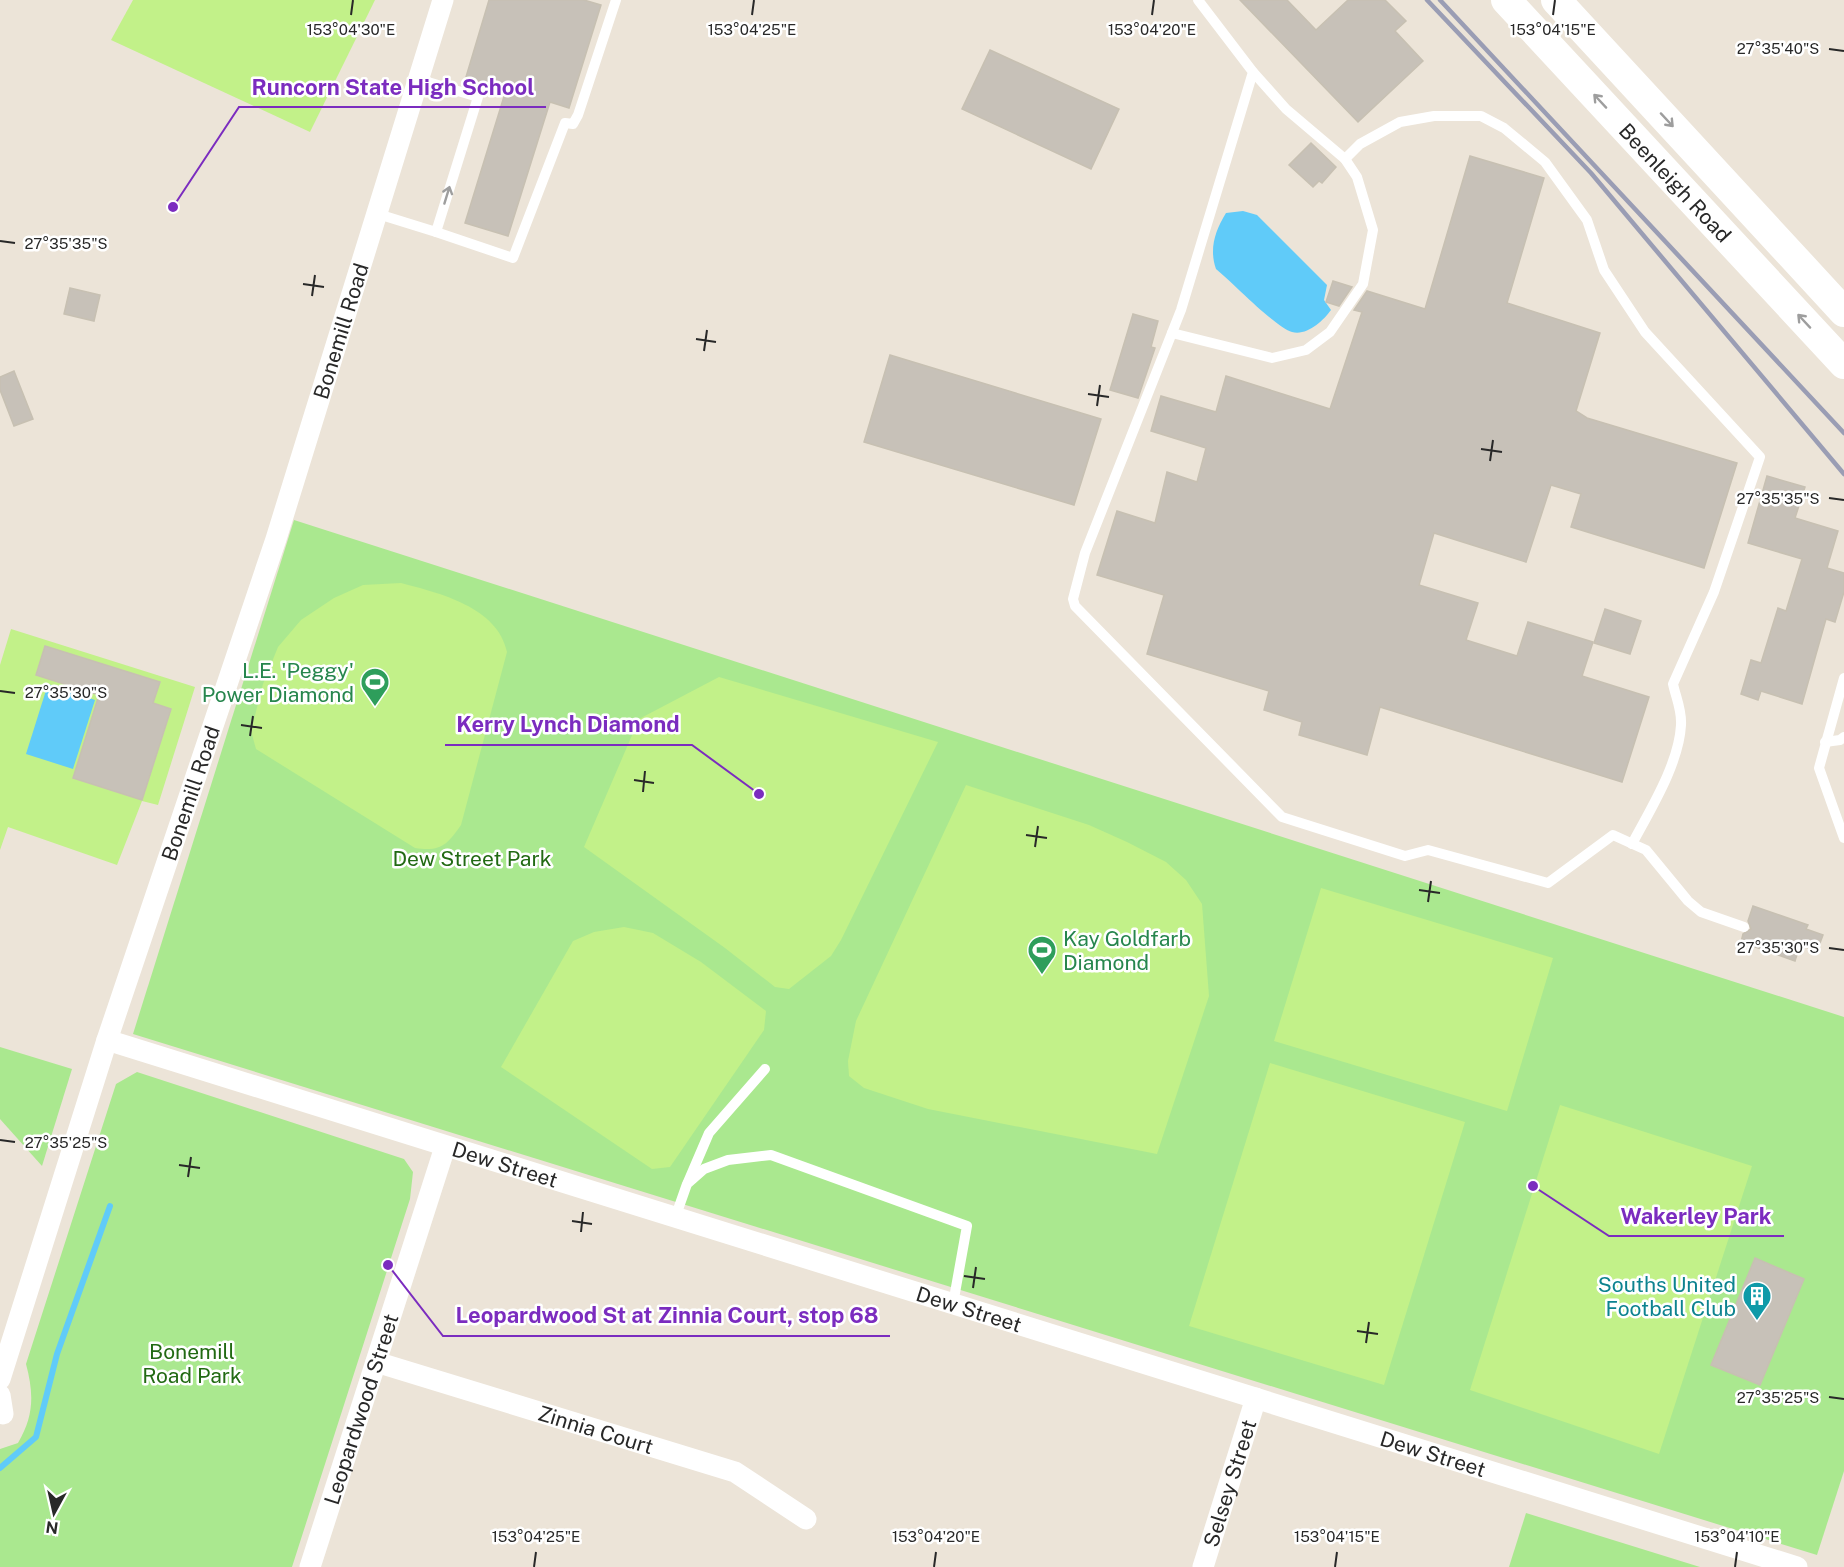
<svg xmlns="http://www.w3.org/2000/svg" width="1844" height="1567" font-family="'Public Sans',sans-serif">
  <style>
    .green { fill: #aae88f }
    .pitch { fill: #c2f189 }
    .water { fill: #60cbf9 }
    .lines { fill: none; stroke-linecap: round; stroke-linejoin: round }
    .stream { stroke: #60cbf9; stroke-width: 6 }
    .building { fill: #c7c1b8; stroke: #c7c0b2; stroke-width: 1.5 }
    .lane { stroke: #fff; stroke-width: 10 }
    .street { stroke: #fff; stroke-width: 21 }
    .secondary { stroke: #fff; stroke-width: 30 }
    .rail { stroke: #9a9db4; stroke-width: 4.5 }
    .oneway { stroke: #9e9e9e }
    .ticks { fill: none; stroke: #282828; stroke-width: 2 }
    .labels { text-anchor: middle; dominant-baseline: central; stroke-width: 5; stroke-linejoin: round; paint-order: stroke }
    .street-label { font-size: 21px; fill: #282828; stroke: #fff }
    .leisure-label { font-size: 21px; fill: #27864d; stroke: #fff; text-anchor: end }
    .park-label { font-size: 21px; fill: #226a13; stroke: #fff }
    .culture-label { font-size: 21px; fill: #0d838f; stroke: #fff; text-anchor: end }
    .ticks-label { font-size: 15px; text-anchor: middle; fill: #282828; stroke: #fff; stroke-width: 5; stroke-linejoin: round; paint-order: stroke }
    .leader { fill: none; stroke: #7b2cbf; stroke-width: 2 }
    .callout-dot { fill: #7b2cbf; stroke: #fff; stroke-width: 2 }
    .callout-label { font-size: 22px; text-anchor: middle; font-weight: bold; fill: #7b2cbf; stroke: #fff; stroke-width: 5; stroke-linejoin: round; paint-order: stroke }
  </style>
  <rect width="100%" height="100%" fill="#ece4d8"/>
  <g class="green">
    <path d="M294 520 1844 1017V1471L1817 1555 133 1034Z"/>
    <path d="M0 1047 72 1069 42 1166 0 1119Z"/>
    <path d="M137 1072 404 1159 413 1172 410 1199 292 1567H0V1449L18 1443C34 1416 34 1394 26 1364L116 1084Z"/>
    <path d="M1526 1513 1700 1567H1509Z"/>
  </g>
  <g class="pitch">
    <path d="M133 0H375L310 132 111 40Z"/>
    <path d="M401 583C439 593 498 607 507 652L461 825C447 845 441 852 415 848L256 749 251 731 263 684 278 647 301 620 334 598 363 585Z"/>
    <path d="M11 629 195 687 158 805 142 801 117 865 8 827 0 850V665Z"/>
    <path d="M719 677 938 742 841 940 831 956 789 989 775 987 725 948 584 847 639 719Z"/>
    <path d="M966 785 1089 825 1127 842 1166 862 1186 880 1202 904 1209 996 1157 1154 928 1109 864 1088 849 1076 848 1061 856 1021Z"/>
    <path d="M1321 888 1553 958 1507 1111 1274 1041Z"/>
    <path d="M624 927 653 933 701 962 766 1011 764 1030 670 1167 652 1169 501 1067 573 941 594 932Z"/>
    <path d="M1270 1063 1465 1122 1384 1385 1189 1326Z"/>
    <path d="M1560 1105 1752 1166 1659 1454 1470 1390Z"/>
  </g>
  <g class="water">
    <path d="M1243 211 1257 215 1327 285 1324 300 1331 310C1323 321 1307 336 1292 332 1275 327 1232 282 1216 269 1209 249 1215 231 1226 213Z"/>
    <path d="M48 684 95 700 73 769 26 754Z"/>
  </g>
  <g class="lines">
    <path class="stream" d="M0 1468 36 1437 57 1354 110 1206"/>
  </g>
  <g class="building">
    <path d="M489 0H584L601 5 569 108 550 102 508 236 465 223 506 90 466 77Z"/>
    <path d="M1240 0H1287L1316 30 1348 0H1385L1406 21 1395 31 1423 61 1358 122Z"/>
    <path d="M990 50 1119 109 1091 169 962 109Z"/>
    <path d="M1311 143 1336 167 1322 183 1319 181 1313 187 1289 165Z"/>
    <path d="M1470 156 1544 178 1507 303 1600 333 1576 411 1587 418 1737 463 1704 568 1571 527 1581 494 1551 485 1526 562 1434 533 1419 585 1478 603 1466 640 1517 656 1528 622 1593 642 1582 676 1649 697 1622 782 1380 707 1367 755 1299 735 1302 722 1264 710 1269 691 1147 654 1164 595 1097 575 1117 511 1155 523 1167 472 1197 482 1206 448 1151 431 1161 396 1216 412 1226 376 1330 409 1362 312 1354 310 1367 291 1425 309Z"/>
    <path d="M1333 281 1352 287 1339 306 1326 302Z"/>
    <path d="M70 288 100 295 94 321 64 314Z"/>
    <path d="M1133 314 1158 321 1151 347 1155 348 1138 398 1110 390Z"/>
    <path d="M890 355 1101 419 1074 505 864 442Z"/>
    <path d="M14 371 33 419 14 426 0 390V377Z"/>
    <path d="M1767 476 1805 487 1795 518 1838 531 1827 568 1844 573V592L1835 622 1826 619 1802 704 1761 691 1758 700 1741 694 1751 660 1761 663 1778 608 1786 611 1802 559 1748 543Z"/>
    <path d="M1605 609 1641 621 1630 654 1594 643Z"/>
    <path d="M45 646 160 682 153 703 171 709 142 800 73 778 99 695 36 675Z"/>
    <path d="M1753 906 1808 925 1806 929 1823 935 1817 951 1800 945 1795 961 1741 942 1743 934 1751 929 1748 921Z"/>
    <path d="M1755 1258 1804 1279 1760 1385 1711 1365Z"/>
  </g>
  <g class="lines">
    <g class="lane">
      <path d="M1198 0 1253 72 1181 310 1085 553 1073 599 1075 606 1282 817 1405 856 1428 850 1548 883 1613 835 1646 850 1688 901 1701 912 1744 927"/>
      <path d="M1345 159 1360 144 1400 122 1434 116H1481L1504 128 1545 162 1587 220 1604 270 1645 332 1760 457 1714 592 1673 684C1676 698 1682 710 1681 725 1679 764 1650 810 1632 844"/>
      <path d="M378 214 436 232 478 97 418 79"/>
      <path d="M436 232 513 258 565 123 573 124 578 115 616 0"/>
      <path d="M1172 333 1272 358 1306 350 1330 332 1363 284 1373 230 1357 177 1345 159 1286 109 1253 72"/>
      <path d="M1844 678 1819 768 1844 838"/>
      <path d="M1825 742 1840 740 1844 737"/>
      <path d="M688 1182 709 1133 765 1069"/>
      <path d="M675 1218 687 1184 704 1169 728 1160 771 1155 967 1226 953 1304"/>
    </g>
    <g class="street">
      <path id="s1" d="M107 1040 1797 1567"/>
      <path id="s2" d="M376 1362 735 1472 806 1519"/>
      <path id="s3" d="M0 1379 107 1040 276 539 443 0"/>
      <path d="M0 1395 3 1414"/>
      <path id="s4" d="M310 1567 445 1147"/>
      <path id="s5" d="M1203 1567 1256 1398"/>
    </g>
    <g class="secondary">
      <path id="s6" d="M1506 0 1844 364"/>
      <path d="M1556 0 1844 312"/>
    </g>
    <g class="rail">
      <path d="M1427 0 1591 173 1844 474"/>
      <path d="M1440 0 1844 433"/>
    </g>
  </g>
  <defs><path id="oneway-shaft" d="M-6 0H5M1.5-3L5.5 0L1.5 3" fill="none" stroke-width="1.6" stroke-linecap="round" stroke-linejoin="round" transform="scale(1.5)"/></defs>
  <g class="oneway">
    <use href="#oneway-shaft" transform="translate(1600 101) rotate(-133)"/>
    <use href="#oneway-shaft" transform="translate(1667 120) rotate(47)"/>
    <use href="#oneway-shaft" transform="translate(447 195) rotate(-73)"/>
    <use href="#oneway-shaft" transform="translate(1804 321) rotate(-133)"/>
  </g>
  <path class="ticks" d="M351 15 353 0M752 15 754 0M1152 15 1154 0M1553 15 1555 0M1829 49 1844 51M0 241 15 243M303 284 324 287M312 296 315 275M696 339 716 342M704 351 707 330M1088 394 1109 397M1097 406 1100 385M1481 449 1502 452M1490 461 1493 440M1829 498 1844 500M0 691 15 693M241 725 262 728M250 736 253 716M634 780 654 783M643 792 645 771M1026 835 1047 838M1035 847 1038 826M1419 890 1440 893M1428 902 1431 881M1829 948 1844 950M0 1140 15 1142M179 1165 200 1168M188 1177 191 1157M572 1221 592 1224M581 1232 583 1212M964 1276 985 1279M973 1288 976 1267M1357 1331 1378 1334M1366 1343 1369 1322M1829 1397 1844 1399M534 1567 536 1552M934 1567 936 1552M1335 1567 1337 1552M1735 1567 1737 1552"/>
  <defs>
    <g id="stadium-pin" transform="scale(1.5)"><path d="M0 17L-7.5 6A9.5 9.5 0 1 1 7.5 6Z" fill="#2e9e5b" stroke="#fff"/><path d="M0-5a6.5 5 0 1 0 0 10a6.5 5 0 1 0 0-10ZM-3.5-1.8h7v3.6h-7Z" fill="#fff"/></g>
    <g id="building-pin" transform="scale(1.5)"><path d="M0 17L-7.5 6A9.5 9.5 0 1 1 7.5 6Z" fill="#0f9aa8" stroke="#fff"/><path d="M-4-6H4V6H1V3H-1V6H-4ZM-2.5-4.3h1.7v1.8h-1.7ZM.8-4.3h1.7v1.8H.8ZM-2.5-1h1.7V.8h-1.7ZM.8-1h1.7V.8H.8Z" fill="#fff"/></g>
  </defs>
  <g fill-rule="evenodd">
    <use href="#stadium-pin" x="375" y="682"/>
    <use href="#stadium-pin" x="1042" y="950"/>
    <use href="#building-pin" x="1757" y="1296"/>
  </g>
  <g class="labels">
    <g class="street-label">
      <text stroke="none"><textPath href="#s6" startOffset="249">Beenleigh Road</textPath></text>
      <text stroke="none"><textPath href="#s3" startOffset="1102">Bonemill Road</textPath></text>
      <text stroke="none"><textPath href="#s3" startOffset="616">Bonemill Road</textPath></text>
      <text stroke="none"><textPath href="#s1" startOffset="417">Dew Street</textPath></text>
      <text stroke="none"><textPath href="#s1" startOffset="903">Dew Street</textPath></text>
      <text stroke="none"><textPath href="#s4" startOffset="166">Leopardwood Street</textPath></text>
      <text stroke="none"><textPath href="#s2" startOffset="230">Zinnia Court</textPath></text>
      <text stroke="none"><textPath href="#s1" startOffset="1389">Dew Street</textPath></text>
      <text stroke="none"><textPath href="#s5" startOffset="88">Selsey Street</textPath></text>
    </g>
    <g class="leisure-label">
      <text x="354" y="670">L.E. 'Peggy'<tspan x="354" dy="24">Power Diamond</tspan></text>
      <text x="1063" y="938" text-anchor="start">Kay Goldfarb<tspan x="1063" dy="24">Diamond</tspan></text>
    </g>
    <g class="park-label">
      <text x="472" y="858">Dew Street Park</text>
      <text x="192" y="1351">Bonemill<tspan x="192" dy="24">Road Park</tspan></text>
    </g>
    <g class="culture-label">
      <text x="1736" y="1284">Souths United<tspan x="1736" dy="24">Football Club</tspan></text>
    </g>
  </g>
  <g class="ticks-label">
    <text x="351" y="35">153°04'30"E</text>
    <text x="752" y="35">153°04'25"E</text>
    <text x="1152" y="35">153°04'20"E</text>
    <text x="1553" y="35">153°04'15"E</text>
    <text x="1778" y="54">27°35'40"S</text>
    <text x="66" y="249">27°35'35"S</text>
    <text x="1778" y="504">27°35'35"S</text>
    <text x="66" y="698">27°35'30"S</text>
    <text x="1778" y="953">27°35'30"S</text>
    <text x="66" y="1148">27°35'25"S</text>
    <text x="1778" y="1403">27°35'25"S</text>
    <text x="536" y="1542">153°04'25"E</text>
    <text x="936" y="1542">153°04'20"E</text>
    <text x="1337" y="1542">153°04'15"E</text>
    <text x="1737" y="1542">153°04'10"E</text>
  </g>
  <path class="leader" d="M173 207L239 107H546M759 794L692 745H445M1533 1186L1609 1236H1784M388 1265L443 1336H890"/>
  <g class="callout-dot">
    <circle cx="173" cy="207" r="6"/>
    <circle cx="759" cy="794" r="6"/>
    <circle cx="1533" cy="1186" r="6"/>
    <circle cx="388" cy="1265" r="6"/>
  </g>
  <g class="callout-label">
    <text x="393" y="95">Runcorn State High School</text>
    <text x="568" y="732">Kerry Lynch Diamond</text>
    <text x="1696" y="1224">Wakerley Park</text>
    <text x="667" y="1323">Leopardwood St at Zinnia Court, stop 68</text>
  </g>
  <g transform="translate(54 1513) rotate(188)" stroke="#ffffff" stroke-width="4.5" paint-order="stroke">
  <path d="M0-4.5L10 22L0 15L-10 22Z" fill="#282828"/>
  <text y="-9" font-size="16" font-weight="bold" text-anchor="middle" fill="#282828">N</text>
  </g>
</svg>
